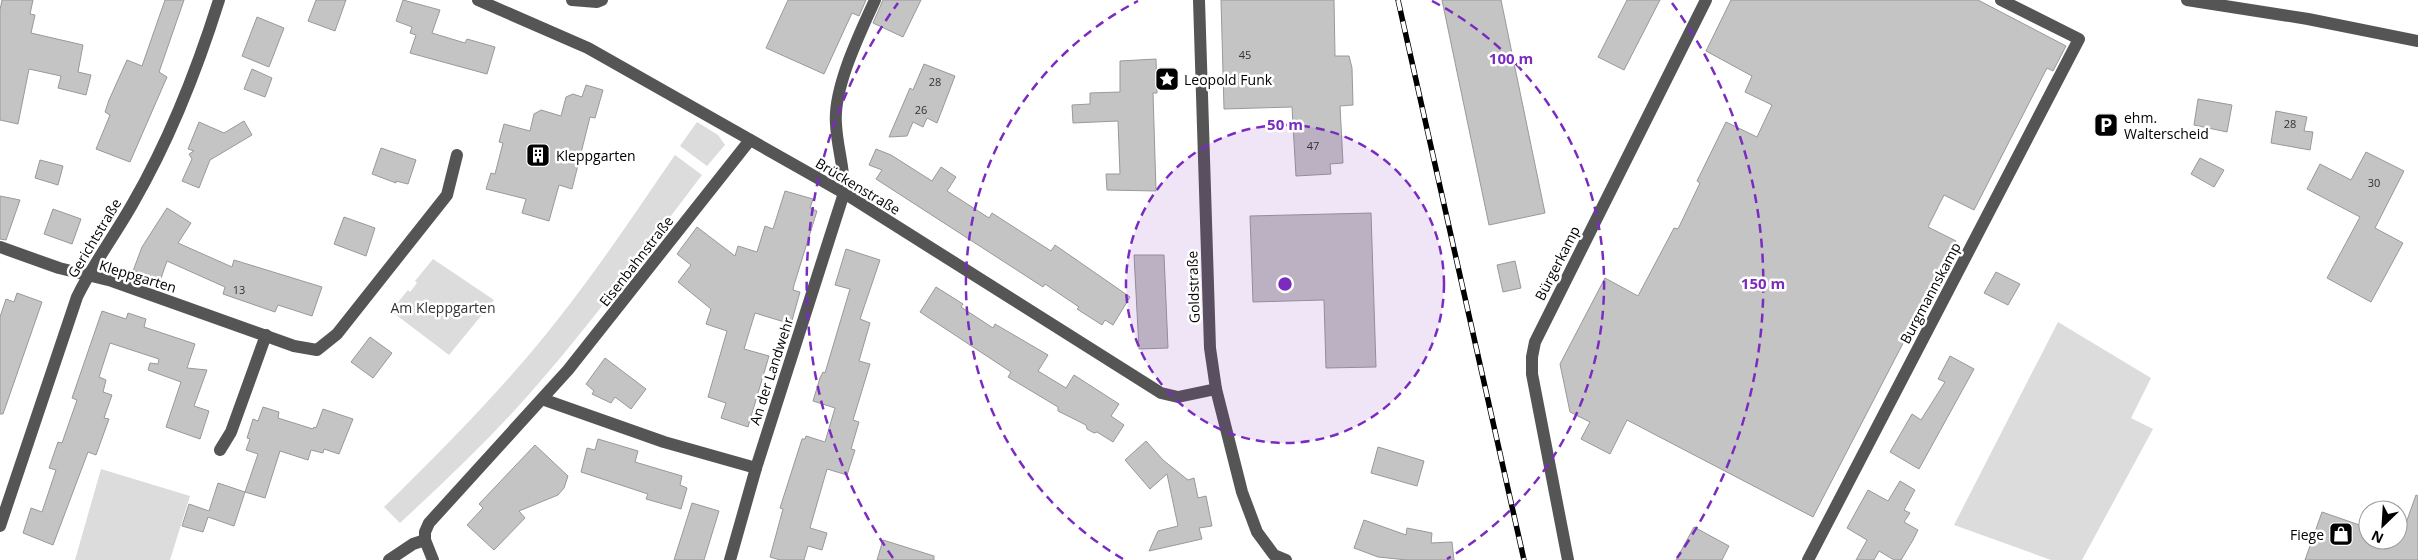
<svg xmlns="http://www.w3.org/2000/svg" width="2418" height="560" font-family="'Open Sans',sans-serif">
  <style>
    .green { fill: #dcdcdc }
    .building { fill: #c4c4c4; stroke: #999 }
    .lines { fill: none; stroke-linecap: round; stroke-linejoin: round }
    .minor { stroke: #555; stroke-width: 12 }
    .rail-casing { stroke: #000; stroke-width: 5.5 }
    .rail { stroke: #fff; stroke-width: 4; stroke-dasharray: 11; stroke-linecap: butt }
    .ring { fill: none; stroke: #7b2cbf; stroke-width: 2.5; stroke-dasharray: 9 6 }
    .labels { text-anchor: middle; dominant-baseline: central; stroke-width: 5; stroke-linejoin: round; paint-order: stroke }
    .number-label { font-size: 11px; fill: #313131 }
    .poi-label { font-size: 14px; fill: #000; stroke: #fff; text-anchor: start }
    .street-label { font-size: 14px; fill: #000; stroke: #fff }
    .park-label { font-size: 14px; fill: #333; stroke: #fff }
    .centre { fill: #7b2cbf; stroke: #fff; stroke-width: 2.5 }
    .ring-label { font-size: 15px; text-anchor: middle; font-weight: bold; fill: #7b2cbf; stroke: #fff; stroke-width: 5; stroke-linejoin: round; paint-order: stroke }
  </style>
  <rect width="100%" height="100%" fill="#fff"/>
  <g class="green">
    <path d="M697 122 718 135 725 145 707 166 680 146Z"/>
    <path d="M675 155 702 175C646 248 592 323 531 392 490 439 445 481 400 523L384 507C445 447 506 386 559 318 600 266 637 210 675 155Z"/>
    <path d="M433 259 494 300 449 355 391 311 408 290 410 292 417 283 415 281Z"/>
    <path d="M2058 322 2151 378 2131 418 2153 429 2082 560H2051L1954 525Z"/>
    <path d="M101 469 190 496 170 560H75Z"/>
  </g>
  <g class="building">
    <path d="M2 0H33L30 14 35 15 31 33 83 45 78 72 91 75 86 95 58 88 61 76 29 69 18 124 0 120V10Z"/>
    <path d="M165 0H184L159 72 167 77 130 162 96 149 110 115 105 112 109 100 127 60 142 66Z"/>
    <path d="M316 0H346L335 31 308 21Z"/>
    <path d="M403 0 440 10 432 33 465 43 467 39 495 47 487 74 410 53 416 35 410 33 412 27 396 21Z"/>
    <path d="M788 0H866L859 16 852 13 824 74 766 48Z"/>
    <path d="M883 0H921L903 37 873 23Z"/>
    <path d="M1221 0H1334L1335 56H1349L1352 68 1353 105 1340 106 1343 163 1330 164 1331 174 1296 176 1292 107 1224 109Z"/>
    <path d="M1442 0H1501L1545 213 1489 225Z"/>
    <path d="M1627 0H1660L1624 70 1598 57Z"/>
    <path d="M1731 0H1978L2066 46 2053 71 2047 68 1974 210 1944 195 1928 227 1956 241 1813 517 1627 420 1610 454 1581 439 1590 422 1570 412 1560 364 1605 278 1638 296 1674 228 1678 229 1700 183 1697 181 1726 122 1757 137 1772 105 1745 92 1752 76 1706 51Z"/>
    <path d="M257 17 284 28 269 67 242 56Z"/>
    <path d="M1156 59 1157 93H1153L1156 191 1107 190 1106 174H1120L1118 121 1073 123 1072 105 1090 104V93L1120 92V61Z"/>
    <path d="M924 64 955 76 937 123 927 118 923 127 913 122 907 136 889 137 910 88 913 90Z"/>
    <path d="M252 69 272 78 265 97 244 89Z"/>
    <path d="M586 85 603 90 595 118 590 117 572 189 559 185 549 221 522 213 526 199 486 189 491 173 495 174 503 143 499 142 504 124 530 131 534 114 541 110 561 116 566 97 573 94 582 97Z"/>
    <path d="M2198 99 2232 105 2227 132 2194 125Z"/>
    <path d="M2276 111 2307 117 2304 131 2313 132 2310 150 2271 143Z"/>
    <path d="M244 121 252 135 210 160 199 188 182 181 192 159 189 154 194 151 188 149 199 122 224 133Z"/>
    <path d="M381 148 416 160 408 184 396 181V183L372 174Z"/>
    <path d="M876 149 891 155 932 181 941 167 956 177 947 191 989 218 992 213 1051 251 1055 245 1130 297 1113 325 1105 320 1102 325 1077 309 1079 307 1045 284 1043 287 876 179 882 170 869 165Z"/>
    <path d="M2366 152 2404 171 2375 228 2403 243 2371 302 2327 278 2360 217 2307 189 2320 164 2351 180Z"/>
    <path d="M2200 158 2224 170 2214 187 2191 174Z"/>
    <path d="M40 160 63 166 58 185 35 178Z"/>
    <path d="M785 191 813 199 810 208 817 211 794 285 793 290 800 292 791 324 755 313 744 349 769 356 748 427 721 418 726 403 708 397 727 331 706 324 711 309 678 282 691 265 677 254 697 227 735 256 738 246 757 252 765 226 773 229Z"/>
    <path d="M0 196 20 200 6 240 0 239Z"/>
    <path d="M167 208 191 223 178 243 232 267 234 260 322 287 312 316 278 305 275 312 223 294 225 287 167 261 160 281 133 271 142 247Z"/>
    <path d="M53 209 81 219 72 244 44 234Z"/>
    <path d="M1371 213 1376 367 1326 368 1324 300 1253 302 1250 216Z"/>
    <path d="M344 217 375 228 366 256 334 244Z"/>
    <path d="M846 249 880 260 860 319 870 323 859 361 870 364 853 420 859 422 851 449 855 450 847 475 827 469 810 528 827 533 822 550 808 546 804 560H780L770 557 783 509 780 508 802 439H805L806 436 825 442 835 408 813 401 820 378 823 372 825 373 850 289 835 285Z"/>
    <path d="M1134 255H1164L1168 348 1139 349Z"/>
    <path d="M1515 261 1521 288 1503 292 1497 265Z"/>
    <path d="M1996 272 2020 284 2008 305 1984 293Z"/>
    <path d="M936 287 963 304 961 307 993 328 995 324 1048 355 1038 371 1066 388 1074 375 1119 404 1111 416 1124 425 1113 442 1097 432 1094 433 1087 429 1086 425 1058 411V407L1008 377 1011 372 920 312Z"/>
    <path d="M17 293 42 302 3 414H0V317L6 299 14 302Z"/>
    <path d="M102 311 126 319 128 313 146 319 144 327 195 344 187 368 207 370 194 406 209 411 200 439 166 427 181 382 148 370 150 363 158 364 159 359 110 343 99 377 106 380 103 392 112 395 104 418 109 419 96 455 88 452 53 545 23 533 31 508 42 512 56 470 49 468 58 442 62 443 77 400 72 398Z"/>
    <path d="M370 337 392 353 373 378 351 362Z"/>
    <path d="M1950 356 1974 369 1919 469 1890 452 1912 414 1921 420 1945 382 1938 379Z"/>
    <path d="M605 358 646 389 631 409 615 397 611 403 592 394 594 391 586 384Z"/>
    <path d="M263 407 279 412 278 418 313 429 314 427 316 428 323 409 353 419 339 454 324 449 323 453 311 450 308 460 280 451 265 498 245 492 258 454 246 450 250 439 247 438 253 419 258 421Z"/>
    <path d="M598 439 638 451 635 462 682 476 680 485 687 488 681 509 646 499 648 494 581 472 587 448 595 450Z"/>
    <path d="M1146 441 1163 460 1188 480 1194 478 1198 498 1206 496 1212 526 1199 528 1202 539 1149 551 1158 531 1178 526 1167 474 1150 489 1125 460Z"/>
    <path d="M535 445 568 476 564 488 558 495 519 511 525 518 494 550 467 525 483 508 479 504Z"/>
    <path d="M1378 447 1424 461 1417 486 1371 473Z"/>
    <path d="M1900 481 1915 490 1904 510 1910 513 1904 522 1918 530 1913 540 1901 560H1894L1879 551 1874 560H1856L1867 540 1847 528 1868 490 1888 501Z"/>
    <path d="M218 483 245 492 234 526 208 517 203 532 182 526 189 504 209 511Z"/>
    <path d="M2416 495 2418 496V560H2305L2322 512 2368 528V540H2400Z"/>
    <path d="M692 503 719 511 704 560H674Z"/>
    <path d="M1364 520 1406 535 1407 528 1432 533 1431 543 1452 542 1454 560H1407L1378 557 1354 548Z"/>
    <path d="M1694 527 1729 546 1722 560H1676Z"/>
    <path d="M883 540 934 556V560H877Z"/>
  </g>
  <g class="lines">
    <g class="minor">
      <path d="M478 0 588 48 844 193 1161 393 1178 397 1216 389"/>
      <path d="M572 0 597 2 602 0"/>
      <path d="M1199 0 1210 348 1216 389 1242 492 1257 532 1274 555 1286 560"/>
      <path d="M2187 0 2308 19 2418 41"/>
      <path d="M0 247 59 268 112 281 294 346 317 350 337 334 447 195 457 155"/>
      <path d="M542 399 664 442 756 468"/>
      <path d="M220 450 231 432 266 335"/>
      <path d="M0 526 77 297C93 264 115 235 133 203 170 139 197 70 219 0"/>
      <path d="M425 540 433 560"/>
      <path d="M389 560 413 544 425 540V532L429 523 568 370 750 140"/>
      <path d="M730 560 756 468 844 193C845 169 837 148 836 124 833 88 860 33 875 0"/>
      <path d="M1568 560 1532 374V357L1535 342 1706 0"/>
      <path d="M1808 560 2079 39 2001 0"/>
    </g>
    <g class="rail-casing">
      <path id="rail" d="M1398 0 1524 560"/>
    </g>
    <use href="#rail" class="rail"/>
  </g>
  <circle cx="1285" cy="284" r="159" fill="#7b2cbf" fill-opacity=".12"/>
  <g class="ring">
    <circle cx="1285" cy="284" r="159"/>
    <path d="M1123 559A319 319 0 0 1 1138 1M1432 1A319 319 0 0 1 1447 559"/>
    <path d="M893 558A478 478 0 0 1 898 3M1672 3A478 478 0 0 1 1677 558"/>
  </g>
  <defs>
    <g id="sight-square" transform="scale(1.25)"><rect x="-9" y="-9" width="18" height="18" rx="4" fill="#000" stroke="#fff"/><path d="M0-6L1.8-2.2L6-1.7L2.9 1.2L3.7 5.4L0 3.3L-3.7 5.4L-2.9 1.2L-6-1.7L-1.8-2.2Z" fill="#fff"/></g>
    <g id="parking-square" transform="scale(1.25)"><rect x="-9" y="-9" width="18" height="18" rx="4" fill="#000" stroke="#fff"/><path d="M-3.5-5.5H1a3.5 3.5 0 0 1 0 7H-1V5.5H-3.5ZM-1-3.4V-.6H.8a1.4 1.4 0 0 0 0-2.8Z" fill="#fff"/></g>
    <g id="building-square" transform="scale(1.25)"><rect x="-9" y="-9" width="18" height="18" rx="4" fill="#000" stroke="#fff"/><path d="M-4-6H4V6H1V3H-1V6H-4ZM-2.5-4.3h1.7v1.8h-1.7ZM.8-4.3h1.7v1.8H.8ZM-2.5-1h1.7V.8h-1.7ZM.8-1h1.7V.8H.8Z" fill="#fff"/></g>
    <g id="shop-square" transform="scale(1.25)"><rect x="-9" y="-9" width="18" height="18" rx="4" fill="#000" stroke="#fff"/><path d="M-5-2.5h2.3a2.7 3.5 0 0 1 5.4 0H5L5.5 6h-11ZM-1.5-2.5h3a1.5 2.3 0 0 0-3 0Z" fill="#fff"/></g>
  </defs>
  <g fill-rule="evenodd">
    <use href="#sight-square" x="1167" y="79"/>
    <use href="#parking-square" x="2106" y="125"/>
    <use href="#building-square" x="538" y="155"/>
    <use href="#shop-square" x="2341" y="534"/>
  </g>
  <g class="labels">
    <g class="number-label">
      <text x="1245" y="54">45</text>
      <text x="935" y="81">28</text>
      <text x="921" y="109">26</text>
      <text x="2290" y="123">28</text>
      <text x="1313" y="145">47</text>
      <text x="2374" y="182">30</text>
      <text x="239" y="289">13</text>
    </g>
    <g class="poi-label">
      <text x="1184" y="79">Leopold Funk</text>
      <text x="2124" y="117">ehm.<tspan x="2124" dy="16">Walterscheid</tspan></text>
      <text x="556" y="155">Kleppgarten</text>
      <text x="2324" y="534" text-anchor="end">Fiege</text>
    </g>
    <g class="street-label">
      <text transform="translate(858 186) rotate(31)">Brückenstraße</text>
      <text transform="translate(94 238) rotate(-59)">Gerichtstraße</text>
      <text transform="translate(636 261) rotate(-52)">Eisenbahnstraße</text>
      <text transform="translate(1557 263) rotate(-63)">Bürgerkamp</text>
      <text transform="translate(138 276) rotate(17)">Kleppgarten</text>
      <text transform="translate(1193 287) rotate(-92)">Goldstraße</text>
      <text transform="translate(1930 293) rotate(-62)">Burgmannskamp</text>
      <text transform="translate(771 371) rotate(-72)">An der Landwehr</text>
    </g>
    <g class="park-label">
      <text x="443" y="307">Am Kleppgarten</text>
    </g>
  </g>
  <circle cx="1285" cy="284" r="8" class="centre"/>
  <g class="ring-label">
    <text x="1511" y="64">100 m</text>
    <text x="1285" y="130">50 m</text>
    <text x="1763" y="289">150 m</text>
  </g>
  <g transform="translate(2383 525) rotate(205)"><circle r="24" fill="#ffffff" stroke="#999999"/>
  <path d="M0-4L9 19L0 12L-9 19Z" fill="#000000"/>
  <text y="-8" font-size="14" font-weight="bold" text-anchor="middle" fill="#000000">N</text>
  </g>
</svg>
